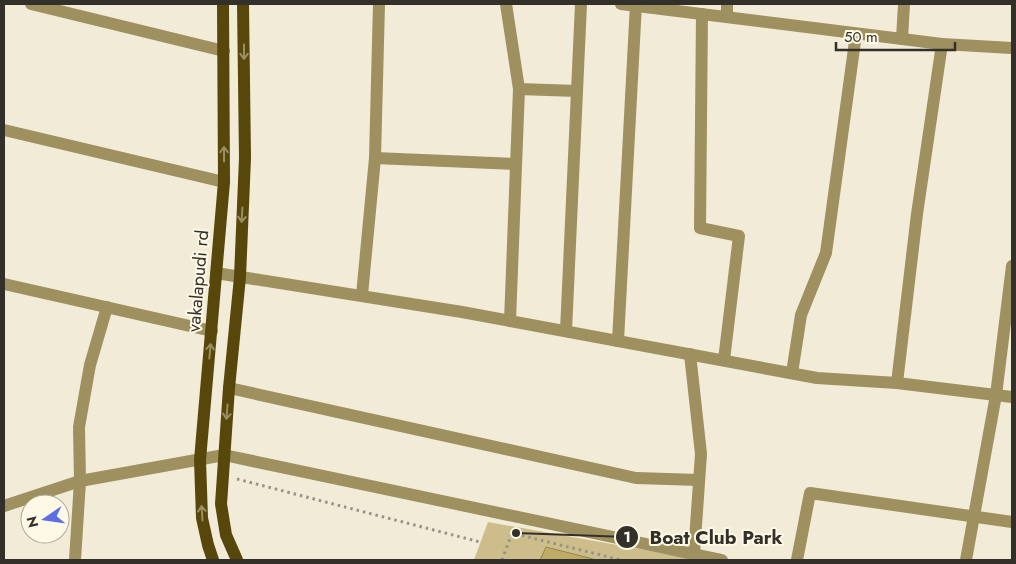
<svg xmlns="http://www.w3.org/2000/svg" width="1016" height="564" font-family="Jost,sans-serif">
  <style>
    .green { fill: #ccbd8b }
    .water { fill: #bfaa66; stroke: #958554 }
    .lines { fill: none; stroke-linecap: round; stroke-linejoin: round }
    .path { stroke: #979385; stroke-width: 3; stroke-dasharray: 2.5 4; stroke-linecap: butt }
    .minor { stroke: #9f9060; stroke-width: 12 }
    .major { stroke: #57470b; stroke-width: 12 }
    .oneway { stroke: #9a8e63 }
    .labels { text-anchor: middle; dominant-baseline: central; stroke-width: 4; stroke-linejoin: round; paint-order: stroke }
    .street-label { font-size: 18px; fill: #323029; stroke: #fef8e6 }
    .leader { fill: none; stroke: #323029; stroke-width: 2 }
    .callout-dot { fill: #323029; stroke: #fef8e6; stroke-width: 2 }
    .mark-label { font-size: 15px; text-anchor: middle; font-weight: bold; fill: #fff }
    .callout-label { font-size: 19px; text-anchor: middle; font-weight: bold; fill: #323029; stroke: #fef8e6; stroke-width: 4; stroke-linejoin: round; paint-order: stroke }
  </style>
  <rect width="100%" height="100%" fill="#f1ebd8"/>
  <path class="green" d="M488 522 701 560H474Z"/>
  <path class="water" d="M546 547 597 560H540Z"/>
  <g class="lines">
    <g class="path">
      <path d="M237 479 480 542"/>
      <path d="M502 560 512 533 621 560"/>
    </g>
    <g class="minor">
      <path d="M31 4 224 51"/>
      <path d="M506 4 519 89 510 321"/>
      <path d="M621 4 942 44 1012 48"/>
      <path d="M702 14 700 228 739 236 724 360"/>
      <path d="M727 17V4"/>
      <path d="M902 39 904 4"/>
      <path d="M519 89 577 91"/>
      <path d="M4 130 224 182"/>
      <path d="M375 158 516 164"/>
      <path d="M216 273 462 312 817 378 897 383 1012 397"/>
      <path d="M4 284 212 331"/>
      <path d="M362 295 375 158 379 4"/>
      <path d="M566 331 581 4"/>
      <path d="M618 341 636 4"/>
      <path d="M690 354 701 454 694 554"/>
      <path d="M792 373 801 315 826 253 856 34"/>
      <path d="M897 383 917 214 942 44"/>
      <path d="M229 388 636 478 699 480"/>
      <path d="M4 506 80 481 224 455 722 560"/>
      <path d="M75 560 80 481 79 427 90 365 107 307"/>
      <path d="M797 560 810 493 1012 522"/>
      <path d="M966 560 996 395 1012 266"/>
    </g>
    <g class="major">
      <path d="M213 560 208 545 202 518 200 460 224 182 223 4"/>
      <path d="M237 560 226 535 221 504 229 388 240 277 245 158 243 4"/>
    </g>
  </g>
  <defs><path id="oneway-shaft" d="M-6 0H5M1.5-3L5.5 0L1.5 3" fill="none" stroke-width="1.6" stroke-linecap="round" stroke-linejoin="round" transform="scale(1.25)"/></defs>
  <g class="oneway">
    <use href="#oneway-shaft" transform="translate(244 52) rotate(90)"/>
    <use href="#oneway-shaft" transform="translate(224 154) rotate(-90)"/>
    <use href="#oneway-shaft" transform="translate(242 215) rotate(93)"/>
    <use href="#oneway-shaft" transform="translate(210 351) rotate(-85)"/>
    <use href="#oneway-shaft" transform="translate(227 412) rotate(94)"/>
    <use href="#oneway-shaft" transform="translate(202 513) rotate(-94)"/>
  </g>
  <g class="labels">
    <g class="street-label">
      <text transform="translate(198 281) rotate(-85)">vakalapudi rd</text>
    </g>
  </g>
  <path class="leader" d="M516 533L627 537"/>
  <g class="callout-dot">
    <circle cx="516" cy="533" r="5"/>
    <circle cx="627" cy="537" r="12"/>
  </g>
  <g class="mark-label">
    <text x="627" y="542">1</text>
  </g>
  <g class="callout-label">
    <text x="716" y="544">Boat Club Park</text>
  </g>
  <rect width="1016" height="564" fill="none" stroke="#323029" stroke-width="10"/>
  <g transform="translate(45 519) rotate(257)"><circle r="24" fill="#fef8e6" stroke="#aca89a"/>
  <path d="M0-4L9 19L0 12L-9 19Z" fill="#5c6ee5"/>
  <text y="-8" font-size="14" font-weight="bold" text-anchor="middle" fill="#323029">N</text>
  </g>
  <path d="M836 42v8h119v-8" fill="none" stroke="#323029" stroke-width="2.5"/>
  <text x="844" y="42" font-size="15" fill="#323029" stroke="#fef8e6" stroke-width="4" paint-order="stroke">50 m</text>
</svg>
